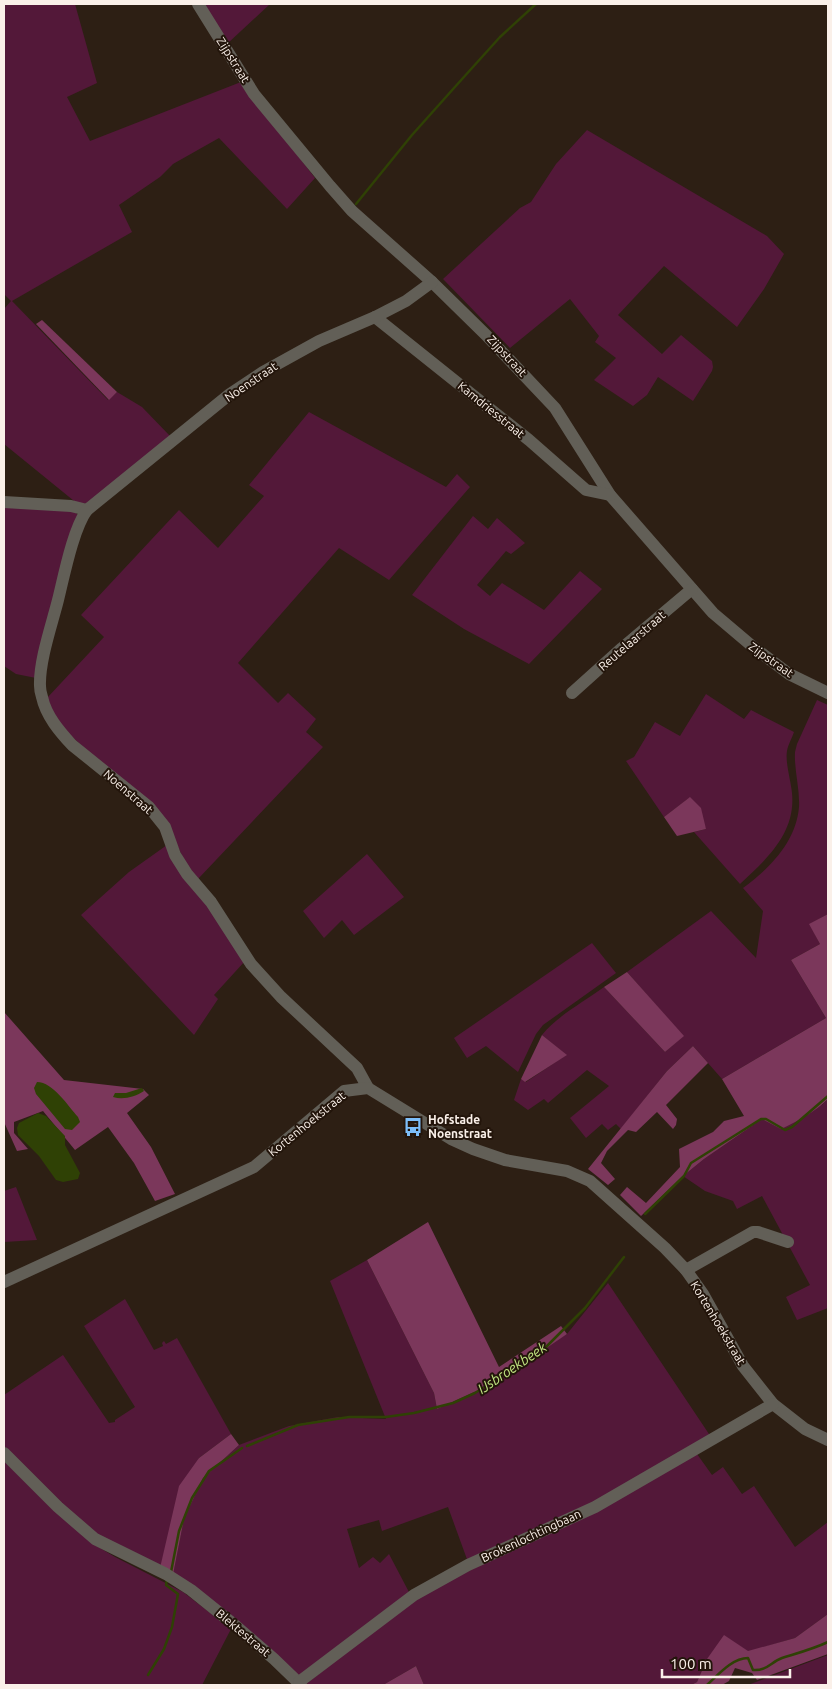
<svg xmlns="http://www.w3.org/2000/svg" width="832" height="1689" font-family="Ubuntu,sans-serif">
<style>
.green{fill:#531839}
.forest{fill:#7b375b}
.water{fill:#2f4105}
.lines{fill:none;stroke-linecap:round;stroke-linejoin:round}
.stream{stroke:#2f4105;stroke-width:2.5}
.minor{stroke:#625f57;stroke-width:12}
.labels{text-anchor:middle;stroke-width:4;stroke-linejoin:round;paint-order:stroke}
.street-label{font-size:12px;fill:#faf0e9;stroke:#23150b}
.poi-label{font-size:12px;font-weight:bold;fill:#faf0e9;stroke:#23150b;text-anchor:start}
.water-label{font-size:14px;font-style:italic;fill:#c1e782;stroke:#23150b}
</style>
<rect width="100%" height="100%" fill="#2d1f14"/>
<g class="green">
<polygon points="4,4 75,4 97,83 67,97 90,141 241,82 315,178 287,209 219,138 173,164 160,177 119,205 132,232 12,301 108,400 117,392 142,407 170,436 88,503 79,505 4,444 4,309 11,301 4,294"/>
<polygon points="203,4 270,4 227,44"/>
<polygon points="587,130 767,236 784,254 764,289 737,327 664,266 618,315 662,354 681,335 712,361 713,367 712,371 693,401 658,377 647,395 633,406 594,380 616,358 595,342 599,336 570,299 510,348 443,279 520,208 531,202 556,164"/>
<polygon points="309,412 446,487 457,474 470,487 389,580 339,548 238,663 278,703 288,693 316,719 306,732 323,747 198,879 187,866 178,847 124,784 58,724 47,698 104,637 81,615 179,510 218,548 264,496 249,485"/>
<polygon points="4,505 75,512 78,515 36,678 16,674 4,666"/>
<polygon points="473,516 488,529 497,518 525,543 511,554 506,551 477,585 490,596 502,583 544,610 580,571 602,589 529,664 464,629 412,595"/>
<path d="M 706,694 L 744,719 L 751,710 L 794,732 C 792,738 788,745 787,751 C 785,762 791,781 792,793 C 796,833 767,859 740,884 L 694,832 L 706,829 L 689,798 L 664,817 L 626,761 L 634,757 L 655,722 L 680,736 Z"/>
<path d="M 817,700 L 828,705 L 828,914 L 810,924 L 820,944 L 791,960 L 826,1018 L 722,1079 L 693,1046 L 667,1071 L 621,1129 L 616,1124 L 608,1130 L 602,1124 L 586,1138 L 570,1118 L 609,1086 L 587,1070 L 548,1103 L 544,1099 L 528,1110 L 514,1100 L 521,1079 L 526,1082 L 566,1055 L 542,1035 C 558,1015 584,1002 604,987 L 665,1052 L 683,1036 L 627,972 L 711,911 L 756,958 L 763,911 L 743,888 C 770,868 796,842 799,807 C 800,789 794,770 795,752 L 797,744 Z"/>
<polygon points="167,845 213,910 245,961 214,995 218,999 194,1035 81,915 129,872"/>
<polygon points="367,854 404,897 354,935 342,920 324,938 303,911"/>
<polygon points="592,943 616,973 543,1025 536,1034 518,1072 486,1046 467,1058 454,1038"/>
<polygon points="828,1099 828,1308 797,1320 786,1297 810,1285 762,1196 737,1209 733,1201 705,1191 683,1176 704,1159 762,1119 822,1105"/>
<polygon points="16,1187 37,1240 4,1242 4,1191"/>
<polygon points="367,1260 434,1393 437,1409 567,1334 608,1283 711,1437 593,1506 468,1562 448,1507 382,1531 379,1520 347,1529 359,1568 373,1557 380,1563 389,1554 410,1594 299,1677 173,1575 184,1519 203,1478 239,1445 289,1426 338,1417 386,1419 330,1281"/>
<polygon points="125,1299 154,1350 163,1346 162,1343 164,1341 166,1344 177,1338 231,1434 199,1458 160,1568 103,1540 67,1510 4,1446 4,1395 63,1355 109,1423 115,1422 115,1420 135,1407 84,1326"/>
<polygon points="697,1454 712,1475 723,1467 742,1494 754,1486 795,1547 828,1522 828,1614 795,1638 748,1652 707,1659 697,1682 691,1685 424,1685 416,1666 383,1685 305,1685 410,1601"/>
<polygon points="4,1461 90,1542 115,1557 183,1592 231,1629 202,1685 4,1685"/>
<polygon points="828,1655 828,1685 748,1685"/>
</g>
<g class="forest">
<polygon points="42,320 117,392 109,400 36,324"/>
<polygon points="690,797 701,808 706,829 677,836 664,817"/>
<path d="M 828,914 L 828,1099 C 815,1112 798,1121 781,1129 L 762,1119 L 704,1159 L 683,1176 L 641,1216 L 620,1195 L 627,1187 L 646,1203 L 680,1167 L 679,1149 L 713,1132 L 724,1121 L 744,1116 L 722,1079 L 826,1018 L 791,960 L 820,944 L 809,924 Z"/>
<polygon points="627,972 684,1036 665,1052 604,987"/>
<polygon points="4,1012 64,1080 143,1089 149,1095 127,1113 151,1147 175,1194 155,1201 134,1163 108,1127 75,1150 43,1111 14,1122 14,1133 28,1149 17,1151 4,1122"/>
<polygon points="542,1035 567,1055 525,1082 521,1079"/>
<polygon points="693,1046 708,1063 666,1105 677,1119 676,1125 673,1129 657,1112 636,1132 628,1130 607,1151 601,1163 615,1179 608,1185 588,1169 667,1071"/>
<polygon points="428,1222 499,1367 561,1326 567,1334 498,1381 437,1409 434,1393 367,1260"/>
<polygon points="231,1434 239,1445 203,1478 184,1519 173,1575 160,1568 179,1486 199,1458"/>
<polygon points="828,1614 828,1654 757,1680 752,1673 735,1668 729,1681 722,1685 691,1685 697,1682 707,1659 724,1635 748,1651 795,1638"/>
<polygon points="416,1666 424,1685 383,1685"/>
</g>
<g class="water">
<path d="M 37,1082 C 53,1082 68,1106 78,1117 L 80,1122 L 72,1130 L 65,1129 L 36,1094 L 34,1088 Z"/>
<path d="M 142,1088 L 144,1091 C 135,1097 123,1100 113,1097 L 115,1093 L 126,1093 Z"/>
<polygon points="38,1113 46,1116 65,1136 65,1145 80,1173 78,1179 63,1182 56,1180 39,1156 18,1135 17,1128 19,1123"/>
</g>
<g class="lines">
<g class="stream">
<polyline points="356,204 412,135 454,88 500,37 536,4"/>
<polyline points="645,1214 684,1176 691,1163 761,1119 766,1119 785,1130 792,1127 828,1096"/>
<polyline points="247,1446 298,1425 349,1417 386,1417 414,1413 453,1403 475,1393 543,1350 585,1308 624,1257"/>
<polyline points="171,1572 179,1531 192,1498 209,1471 242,1448"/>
<polyline points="148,1675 164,1649 172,1627 178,1594 166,1585 167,1579"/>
<path d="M 707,1685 C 718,1675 732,1658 748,1658 L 753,1670 C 767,1671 771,1662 782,1658 C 798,1653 813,1649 828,1642"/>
</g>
<g class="minor">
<polyline points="198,4 254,94 330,186 352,211 432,282 486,335 555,408 610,495 713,613 752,646 789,674 828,693"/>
<polyline points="375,317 529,440 586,490 610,495"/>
<polyline points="4,502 71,506 87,510"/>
<polyline points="572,693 622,648 692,589"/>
<path d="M 368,1088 L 357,1068 L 281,997 L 251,964 L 211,902 L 187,874 L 175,855 L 165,827 L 149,807 L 72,745 C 60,732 46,716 42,697 C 41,694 40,690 40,686 C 39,661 52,624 58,600 C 64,576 73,529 87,510 L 230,394 L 263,372 L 319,341 L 375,317 L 406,301 L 432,282"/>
<polyline points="686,1270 753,1232 758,1232 788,1242"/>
<polyline points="4,1282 254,1167 344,1091 368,1088 451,1139 473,1149 505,1160 567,1171 590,1181 665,1248 686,1270 703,1294 743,1366 773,1404 805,1429 828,1440"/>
<polyline points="4,1453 58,1507 95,1539 166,1574 191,1590 237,1627 274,1659 301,1685"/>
<polyline points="299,1682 414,1595 468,1565 595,1507 773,1404"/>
</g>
</g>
<defs>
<g id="bus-bare" transform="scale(1.5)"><path d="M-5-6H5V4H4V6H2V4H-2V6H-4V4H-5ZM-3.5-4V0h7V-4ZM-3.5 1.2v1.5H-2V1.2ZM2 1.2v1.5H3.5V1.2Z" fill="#7dbef9" stroke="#23150b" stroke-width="2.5" paint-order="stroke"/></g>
</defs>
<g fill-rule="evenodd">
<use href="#bus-bare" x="413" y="1127"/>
</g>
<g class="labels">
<g class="street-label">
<text transform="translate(233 60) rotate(58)" y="4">Zijpstraat</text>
<text transform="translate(507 356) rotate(47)" y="4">Zijpstraat</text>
<text transform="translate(251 382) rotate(-34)" y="4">Noenstraat</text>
<text transform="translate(491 410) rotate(39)" y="4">Kamdriesstraat</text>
<text transform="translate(632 641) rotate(-41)" y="4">Reutelaarstraat</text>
<text transform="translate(771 660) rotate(35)" y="4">Zijpstraat</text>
<text transform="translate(128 792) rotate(41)" y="4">Noenstraat</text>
<text transform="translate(307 1124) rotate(-39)" y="4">Kortenhoekstraat</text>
<text transform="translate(718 1323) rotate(59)" y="4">Kortenhoekstraat</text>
<text transform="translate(531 1536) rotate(-25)" y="4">Brokenlochtingbaan</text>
<text transform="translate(243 1633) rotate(40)" y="4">Blektestraat</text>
</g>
<g class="poi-label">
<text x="428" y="1124">Hofstade<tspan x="428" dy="14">Noenstraat</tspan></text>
</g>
<g class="water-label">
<text transform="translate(512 1368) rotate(-34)" y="5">IJsbroekbeek</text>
</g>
</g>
<rect width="832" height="1689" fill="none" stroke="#faf0e9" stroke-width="10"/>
<path d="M662 1669v8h128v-8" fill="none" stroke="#faf0e9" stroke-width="2.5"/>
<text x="670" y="1669" font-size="15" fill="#faf0e9" stroke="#23150b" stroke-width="4" paint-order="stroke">100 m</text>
</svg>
